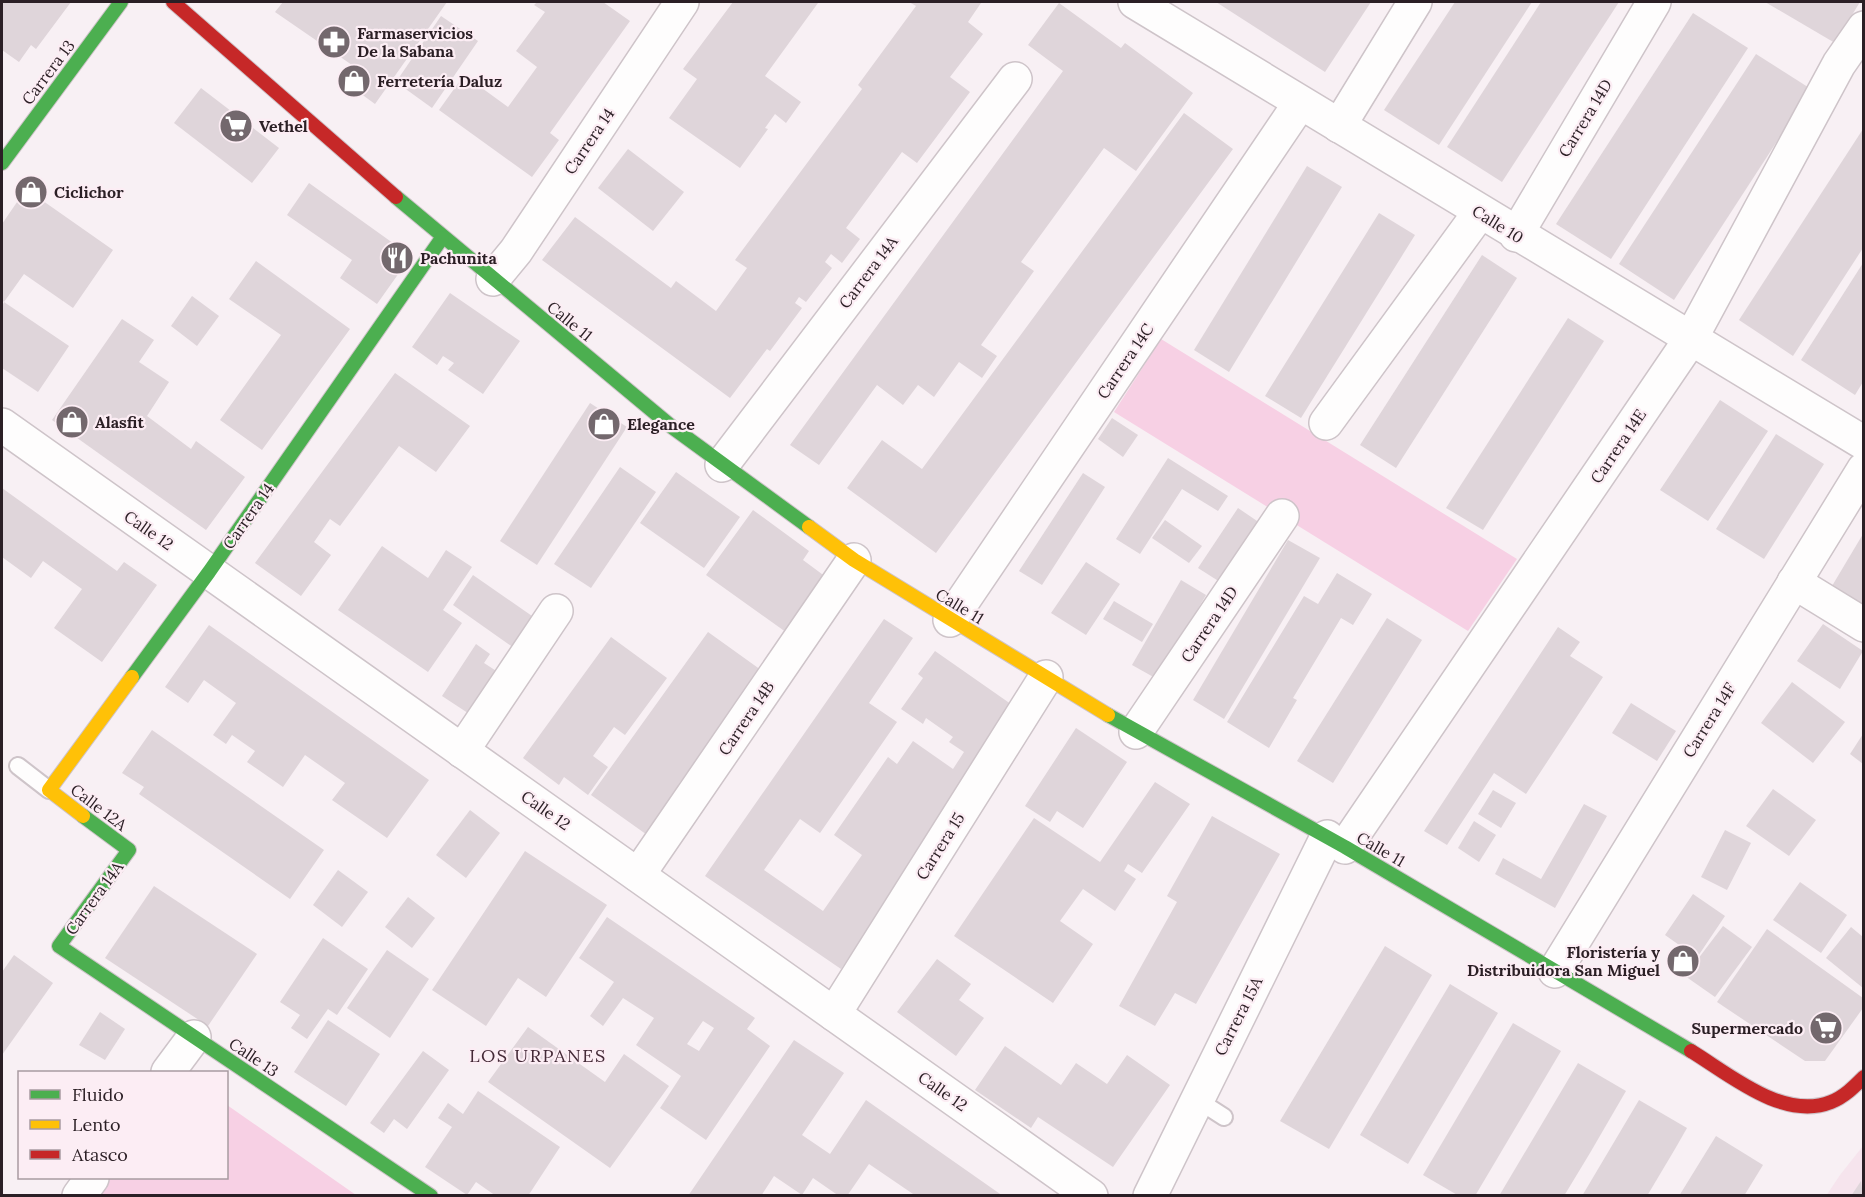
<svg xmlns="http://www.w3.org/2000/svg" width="1865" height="1197" font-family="Lora,serif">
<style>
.built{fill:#f6e4ed}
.green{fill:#f7d0e4}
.building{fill:#dfd5da;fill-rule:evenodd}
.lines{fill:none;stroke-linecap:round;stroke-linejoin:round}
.lane-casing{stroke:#cec4c9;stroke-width:20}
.street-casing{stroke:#cec4c9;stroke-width:36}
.fast-casing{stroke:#cec4c9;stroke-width:16}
.slow-casing{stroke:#cec4c9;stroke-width:16}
.jam-casing{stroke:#cec4c9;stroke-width:16}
.lane{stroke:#fefdfd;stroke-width:16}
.street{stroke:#fefdfd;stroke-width:33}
.fast{stroke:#4caf50;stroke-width:14}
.slow{stroke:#ffc107;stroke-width:14}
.jam{stroke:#c62828;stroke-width:14}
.labels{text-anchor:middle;stroke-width:4.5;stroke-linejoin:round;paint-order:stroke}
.poi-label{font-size:16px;font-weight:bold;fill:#2b1f25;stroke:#fcedf4;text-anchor:start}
.street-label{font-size:16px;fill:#2b1f25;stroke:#fcedf4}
.neighbourhood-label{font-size:18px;letter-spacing:1.5px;fill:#432936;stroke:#fcedf4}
</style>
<rect width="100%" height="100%" fill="#f8f0f4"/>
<polygon class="built" points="1863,1146 1863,1195 1826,1196 1840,1175"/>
<g class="green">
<polygon points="1161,339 1517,559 1468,631 1114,412"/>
<polygon points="227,1105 356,1195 98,1196 111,1178 226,1178"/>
</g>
<g class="building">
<polygon points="4,2 71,2 36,49 31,45 19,62 2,50 2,5"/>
<polygon points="283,2 447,2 375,104 342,80 352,65 275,12"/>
<polygon points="537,2 603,2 630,21 550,133 559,140 532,177 439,110 464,75 508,107 537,67 516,51 545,12 534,5"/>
<polygon points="733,2 818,3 765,76 801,102 786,123 775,114 765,128 768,129 740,168 669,118 697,79 683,69"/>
<polygon points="909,2 981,3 968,22 983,34 950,77 970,92 917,163 902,152 846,228 860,239 842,263 831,254 825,262 832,268 806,302 799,297 795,303 802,308 770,351 767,349 730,398 542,260 575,217 671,288 676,281 716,311 747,268 735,260 862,89 858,85 916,6"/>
<polygon points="1216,2 1371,2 1325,72"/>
<polygon points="1455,2 1532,2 1439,145 1384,110"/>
<polygon points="1541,2 1619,2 1502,182 1447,147"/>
<polygon points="1765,2 1860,2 1835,43"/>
<polygon points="1059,3 1121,48 1125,43 1193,93 1136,171 1104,148 1021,262 1034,271 981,345 997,356 982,378 959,362 934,397 918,385 903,405 877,385 819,465 790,445 1063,71 1028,45"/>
<polygon points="1693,13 1748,48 1611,259 1556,224"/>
<polygon points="441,16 478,41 432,108 396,82"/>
<polygon points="1756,54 1811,89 1674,300 1619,264"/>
<polygon points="201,88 279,148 252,183 174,123"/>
<polygon points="1184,113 1233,149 936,553 847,488 882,440 922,469"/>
<polygon points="1863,129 1863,248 1793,356 1739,320"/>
<polygon points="628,149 684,192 653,231 598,188"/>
<polygon points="1307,166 1342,187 1229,372 1194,350"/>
<polygon points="309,183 411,256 377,304 340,278 352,260 287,215"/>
<polygon points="26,189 113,250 73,308 24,274 4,302 69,346 38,392 2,368 2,306 4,302 2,300 2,224"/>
<polygon points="1379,213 1415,235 1301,418 1265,396"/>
<polygon points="1482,255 1517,278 1396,468 1360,445"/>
<polygon points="256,261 350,329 262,450 220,420 281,335 229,299"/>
<polygon points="1863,263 1863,382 1855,395 1801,360"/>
<polygon points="450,293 520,341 483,394 448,370 454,363 443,356 437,365 412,347"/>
<polygon points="192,296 219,316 197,346 171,326"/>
<polygon points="1568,318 1604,341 1483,530 1446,508"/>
<polygon points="122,319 154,340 139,362 169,382 147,416 191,449 196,441 245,477 206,530 52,420"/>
<polygon points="395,373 470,426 436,472 399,446 340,526 330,519 314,542 331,555 301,596 255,563"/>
<polygon points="1720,400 1768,431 1708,521 1660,490"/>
<polygon points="590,403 627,427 537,565 500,541"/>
<polygon points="1112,418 1138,435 1123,457 1098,439"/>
<polygon points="1776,434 1824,464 1764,559 1716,529"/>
<polygon points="1168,458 1228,496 1218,511 1182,489 1140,554 1116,539"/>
<polygon points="620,467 656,492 591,588 554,564"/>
<polygon points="676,472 740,517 704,568 640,523"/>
<polygon points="1083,473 1105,487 1042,585 1019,571"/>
<polygon points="2,488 117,571 124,562 157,585 102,662 54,628 82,589 43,561 31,578 2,557"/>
<polygon points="1238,508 1260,523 1220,582 1198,568"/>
<polygon points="753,510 809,551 803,560 830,580 790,635 706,575"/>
<polygon points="1165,520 1202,546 1189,563 1152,538"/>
<polygon points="1863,534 1863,605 1832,586"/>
<polygon points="1288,540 1320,558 1224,719 1193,700"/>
<polygon points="382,546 428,578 446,550 472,567 443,610 462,623 428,672 338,610"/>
<polygon points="1086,562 1120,584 1086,635 1051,613"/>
<polygon points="1337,573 1372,594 1353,625 1341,618 1293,698 1297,700 1269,748 1227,722 1304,596 1318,604"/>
<polygon points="473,575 545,625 524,655 453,605"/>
<polygon points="1181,580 1206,595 1157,679 1132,665"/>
<polygon points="1114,601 1153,624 1142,642 1103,619"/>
<polygon points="1387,618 1422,640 1333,783 1297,761"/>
<polygon points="884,619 913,638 869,703 897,722 820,833 800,819 764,870 823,911 862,855 834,835 888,757 897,764 913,741 953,769 964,752 949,742 953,737 926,718 923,724 901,709 923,678 918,674 935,651 1021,711 841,969 705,876"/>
<polygon points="1823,624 1863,651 1840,689 1797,661"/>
<polygon points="209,625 429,780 387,838 332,800 345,783 305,755 283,787 247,762 255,751 232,735 226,744 213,735 236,703 204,680 188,703 165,687"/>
<polygon points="1558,627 1580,642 1570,656 1603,677 1526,794 1494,773 1447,845 1424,831"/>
<polygon points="708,632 761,670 678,785 684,789 650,837 591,795"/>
<polygon points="611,637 667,678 625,735 614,727 593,756 608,767 588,795 564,777 559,785 523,758"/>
<polygon points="476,644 490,654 484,663 504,676 477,719 442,696"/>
<polygon points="1792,682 1845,722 1813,763 1761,723"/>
<polygon points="1631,703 1676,731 1657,761 1612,733"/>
<polygon points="1076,728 1127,762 1083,828 1057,811 1050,822 1025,806"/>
<polygon points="152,730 324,850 290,899 139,794 144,787 122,773"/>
<polygon points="1863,734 1863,764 1850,754"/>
<polygon points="1155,782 1190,804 1142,873 1128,864 1124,871 1136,879 1115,911 1083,889 1060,921 1093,944 1053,1003 954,936 1034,818 1100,862"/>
<polygon points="1773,789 1816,820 1789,856 1746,826"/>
<polygon points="1493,790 1516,803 1501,828 1478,814"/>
<polygon points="1584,804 1607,816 1555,908 1495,874 1503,858 1541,879"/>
<polygon points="470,810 500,833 466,878 436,855"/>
<polygon points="1212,816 1280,854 1196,1004 1175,993 1155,1026 1119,1006 1177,902 1167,896"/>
<polygon points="1474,821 1496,835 1479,862 1458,848"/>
<polygon points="1725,830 1751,843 1727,890 1701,877"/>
<polygon points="525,851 607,905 546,997 518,978 486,1026 432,990"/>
<polygon points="338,870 368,892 342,927 313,905"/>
<polygon points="1800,882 1847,915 1821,953 1773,920"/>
<polygon points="154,886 257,954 208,1026 105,958"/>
<polygon points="1693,894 1725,916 1688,971 1673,961 1682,947 1665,935"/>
<polygon points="408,897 435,918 412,948 385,927"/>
<path d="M 607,917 L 755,1018 L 747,1029 L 770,1046 L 706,1140 L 660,1108 L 681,1076 L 636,1045 L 654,1018 L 623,998 L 603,1026 L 590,1016 L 614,982 L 579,958 ZM 703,1021 L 714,1028 L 699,1051 L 687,1044 Z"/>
<polygon points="1723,926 1752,947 1715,997 1685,976"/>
<polygon points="1851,927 1863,937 1863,988 1826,958"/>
<polygon points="1767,929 1863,998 1863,1008 1825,1061 1805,1061 1717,1002"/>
<polygon points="323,938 368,969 337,1015 328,1009 307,1039 291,1028 300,1015 280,1002"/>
<polygon points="1385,946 1432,975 1329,1149 1280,1121"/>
<polygon points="387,950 429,979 390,1038 347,1008"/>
<polygon points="14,955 53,983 2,1055 2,972"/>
<polygon points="937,959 971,984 959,1000 984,1018 956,1056 897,1012"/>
<polygon points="1450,984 1498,1013 1408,1164 1360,1135"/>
<polygon points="100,1012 125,1029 105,1060 79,1045"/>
<polygon points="328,1020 380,1054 346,1106 294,1072"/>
<polygon points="1513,1023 1561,1051 1475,1196 1459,1196 1423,1175"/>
<polygon points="528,1027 605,1082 624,1054 669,1086 610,1168 488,1082"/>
<polygon points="794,1040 844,1073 802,1135 830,1154 866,1100 1003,1196 916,1196 869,1164 847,1196 839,1196 813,1178 802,1195 774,1176 761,1196 688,1196"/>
<polygon points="1005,1046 1061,1085 1076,1063 1107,1084 1127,1055 1170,1085 1113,1167 1038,1117 1031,1128 975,1090"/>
<polygon points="423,1051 449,1070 407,1129 394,1119 384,1133 370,1123"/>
<polygon points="1578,1063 1626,1091 1590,1153 1564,1196 1499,1196"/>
<polygon points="478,1091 560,1147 528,1196 496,1196 476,1182 467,1195 425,1167 452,1127 438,1118 448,1103 463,1114"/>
<polygon points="1639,1100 1687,1128 1675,1149 1647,1196 1582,1196"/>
<polygon points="1716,1136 1763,1165 1744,1196 1679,1196"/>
<polygon points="1861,1181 1863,1196 1851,1196"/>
</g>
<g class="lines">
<g class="lane-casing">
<g id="lane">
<polyline points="18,766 49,790"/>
<polyline points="1196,1099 1224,1117"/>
</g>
</g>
<g class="street-casing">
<g id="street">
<polyline points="1135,2 1864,443"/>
<polyline points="1339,126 1415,2"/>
<polyline points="1516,235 1654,2"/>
<polyline points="493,279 516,251 682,2"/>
<polyline points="1326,423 1480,212"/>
<polyline points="2,425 1091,1196"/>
<polyline points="722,465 1015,79"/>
<polyline points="1794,582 1864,625"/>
<polyline points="950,620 1300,103"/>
<polyline points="1136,732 1282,516"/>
<polyline points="462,751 556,611"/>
<polyline points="1345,847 1690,340 1839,64 1864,28"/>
<polyline points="638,875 854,560"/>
<polyline points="1555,971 1864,469"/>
<polyline points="834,1014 1046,677"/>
<polyline points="168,1072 194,1037"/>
<polyline points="79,1196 92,1178"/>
<polyline points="1150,1196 1327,837"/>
</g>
</g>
<g class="fast-casing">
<g id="fast">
<polyline points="2,163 121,2"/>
<polyline points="396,197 672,427 809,527"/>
<polyline points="132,677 209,572 442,238"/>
<polyline points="1108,715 1345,847 1691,1051"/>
<polyline points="83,816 129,850 59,946 431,1196"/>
</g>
</g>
<g class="slow-casing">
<g id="slow">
<polyline points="809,527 854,560 1108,715"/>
<polyline points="83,816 49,790 132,677"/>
</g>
</g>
<g class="jam-casing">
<g id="jam">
<polyline points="173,2 396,197"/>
<path d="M 1691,1051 C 1729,1074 1783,1121 1831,1102 C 1844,1097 1854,1087 1864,1077"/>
</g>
</g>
<use href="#lane" class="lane"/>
<use href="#street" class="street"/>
<use href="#fast" class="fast"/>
<use href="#slow" class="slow"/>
<use href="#jam" class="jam"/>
</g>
<defs>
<g id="pharmacy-disc" transform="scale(1.725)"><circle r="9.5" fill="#73686d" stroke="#fcedf4"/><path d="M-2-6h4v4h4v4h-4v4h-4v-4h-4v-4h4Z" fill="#fff"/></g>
<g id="shop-disc" transform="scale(1.725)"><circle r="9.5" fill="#73686d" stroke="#fcedf4"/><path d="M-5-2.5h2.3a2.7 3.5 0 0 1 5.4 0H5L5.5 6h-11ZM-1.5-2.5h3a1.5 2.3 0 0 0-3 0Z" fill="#fff"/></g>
<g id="supermarket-disc" transform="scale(1.725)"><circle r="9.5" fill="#73686d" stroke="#fcedf4"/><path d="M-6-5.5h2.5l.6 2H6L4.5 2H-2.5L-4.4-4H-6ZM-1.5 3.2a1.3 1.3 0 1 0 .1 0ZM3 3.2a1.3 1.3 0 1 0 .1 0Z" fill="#fff"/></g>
<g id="restaurant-disc" transform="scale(1.725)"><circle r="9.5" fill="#73686d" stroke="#fcedf4"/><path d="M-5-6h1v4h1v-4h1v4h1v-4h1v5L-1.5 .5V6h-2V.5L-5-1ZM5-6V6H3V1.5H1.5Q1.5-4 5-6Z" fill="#fff"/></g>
</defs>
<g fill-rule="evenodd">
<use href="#pharmacy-disc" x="334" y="42"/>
<use href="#shop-disc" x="354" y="81"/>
<use href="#supermarket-disc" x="236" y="126"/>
<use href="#shop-disc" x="31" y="192"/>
<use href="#restaurant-disc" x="397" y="258"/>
<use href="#shop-disc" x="72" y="422"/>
<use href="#shop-disc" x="604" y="424"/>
<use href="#shop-disc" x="1683" y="961"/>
<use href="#supermarket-disc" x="1826" y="1028"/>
</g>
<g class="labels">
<g class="poi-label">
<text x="357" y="39">Farmaservicios<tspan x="357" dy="18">De la Sabana</tspan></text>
<text x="377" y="87">Ferretería Daluz</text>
<text x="259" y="132">Vethel</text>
<text x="54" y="198">Ciclichor</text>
<text x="420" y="264">Pachunita</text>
<text x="95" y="428">Alasfit</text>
<text x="627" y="430">Elegance</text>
<text x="1660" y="958" text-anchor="end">Floristería y<tspan x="1660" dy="18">Distribuidora San Miguel</tspan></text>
<text x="1803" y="1034" text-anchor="end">Supermercado</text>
</g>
<g class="street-label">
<text transform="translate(48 72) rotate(-53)" y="6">Carrera 13</text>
<text transform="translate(1585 118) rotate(-59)" y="6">Carrera 14D</text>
<text transform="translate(589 141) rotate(-56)" y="6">Carrera 14</text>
<text transform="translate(1498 224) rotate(32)" y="6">Calle 10</text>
<text transform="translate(868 272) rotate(-53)" y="6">Carrera 14A</text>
<text transform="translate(570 321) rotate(39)" y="6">Calle 11</text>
<text transform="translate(1125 361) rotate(-56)" y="6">Carrera 14C</text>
<text transform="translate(1618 446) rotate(-56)" y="6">Carrera 14E</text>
<text transform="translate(248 516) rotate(-55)" y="6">Carrera 14</text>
<text transform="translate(149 530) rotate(35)" y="6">Calle 12</text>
<text transform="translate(960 606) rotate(31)" y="6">Calle 11</text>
<text transform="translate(1209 624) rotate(-56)" y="6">Carrera 14D</text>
<text transform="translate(746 718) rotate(-56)" y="6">Carrera 14B</text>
<text transform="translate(1709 720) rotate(-58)" y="6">Carrera 14F</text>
<text transform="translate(99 807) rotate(37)" y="6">Calle 12A</text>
<text transform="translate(546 810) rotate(35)" y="6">Calle 12</text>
<text transform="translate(940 846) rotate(-58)" y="6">Carrera 15</text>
<text transform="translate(1381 849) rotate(30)" y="6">Calle 11</text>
<text transform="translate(94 898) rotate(-54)" y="6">Carrera 14A</text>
<text transform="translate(1238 1016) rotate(-63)" y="6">Carrera 15A</text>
<text transform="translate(254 1057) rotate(34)" y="6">Calle 13</text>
<text transform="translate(943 1091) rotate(35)" y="6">Calle 12</text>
</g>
<g class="neighbourhood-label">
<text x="538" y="1062">LOS URPANES</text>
</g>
</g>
<rect width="1865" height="1197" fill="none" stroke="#2b1f25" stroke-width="6"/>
<rect x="18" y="1071" width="210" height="108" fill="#fcedf4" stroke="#a89ba1" stroke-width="1.5"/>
<rect x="30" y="1090" width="30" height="9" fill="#4caf50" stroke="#a89ba1" stroke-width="1.5"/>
<text x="72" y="1101" font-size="18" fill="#2b1f25">Fluido</text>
<rect x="30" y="1120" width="30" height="9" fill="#ffc107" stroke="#a89ba1" stroke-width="1.5"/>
<text x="72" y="1131" font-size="18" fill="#2b1f25">Lento</text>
<rect x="30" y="1150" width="30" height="9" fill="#c62828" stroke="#a89ba1" stroke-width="1.5"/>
<text x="72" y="1161" font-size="18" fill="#2b1f25">Atasco</text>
</svg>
